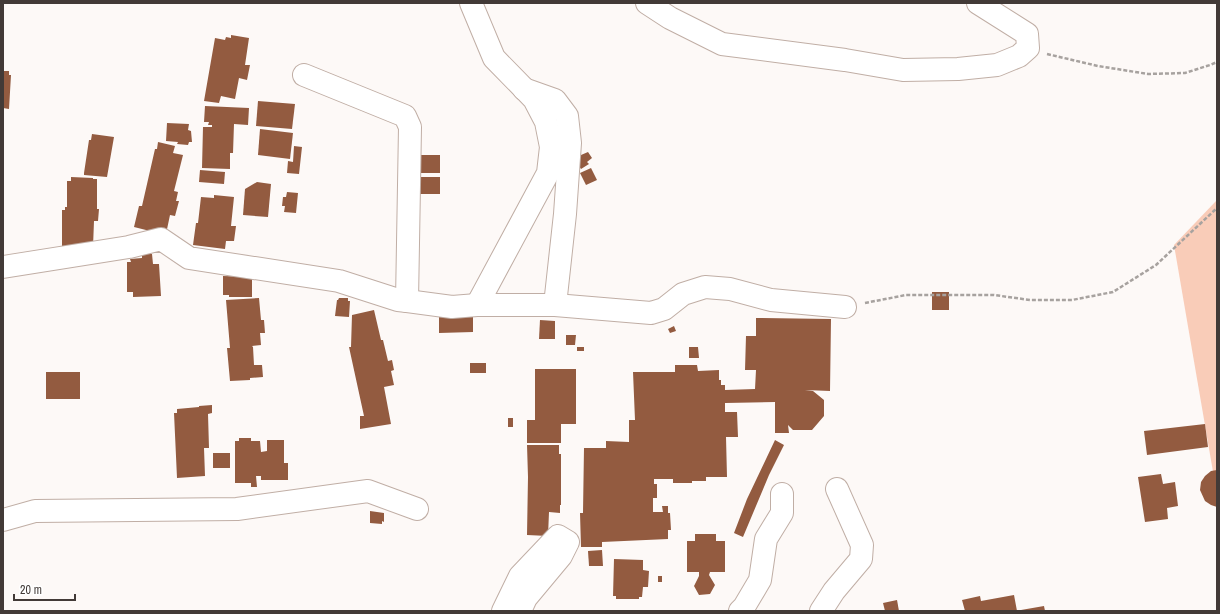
<svg xmlns="http://www.w3.org/2000/svg" width="1220" height="614" font-family="'Archivo Narrow',sans-serif">
<style>
.green{fill:#f9ccb8}
.building{fill:#935b40}
.lines{fill:none;stroke-linecap:round;stroke-linejoin:round}
.minor-casing{stroke:#c0aea5;stroke-width:24}
.path{stroke:#a7a29f;stroke-width:2.5;stroke-dasharray:4 2;stroke-linecap:butt}
.minor{stroke:#fff;stroke-width:22}
</style>
<rect width="100%" height="100%" fill="#fdf9f7"/>
<polygon class="green" points="1217,200 1217,495 1174,245"/>
<g class="building">
<polygon points="231,35 249,38 245,65 250,65 247,80 239,78 235,99 221,96 219,103 204,101 215,38 225,40 226,37 231,38"/>
<polygon points="3,71 9,71 9,75 11,75 9,109 3,108"/>
<polygon points="258,101 295,104 292,129 256,126"/>
<polygon points="205,106 249,108 248,125 234,124 233,153 230,153 230,169 202,168 203,127 212,127 212,125 208,125 209,122 204,122"/>
<polygon points="167,123 189,124 188,130 191,131 192,142 189,142 188,145 177,144 178,142 166,141"/>
<polygon points="260,129 293,133 290,159 258,155"/>
<polygon points="92,134 114,137 107,177 84,175 84,173 89,140 91,140"/>
<polygon points="158,142 175,146 173,153 183,155 174,191 178,192 176,201 179,201 175,216 170,215 166,234 158,233 134,227 139,206 142,206 155,149 157,149"/>
<polygon points="294,146 302,147 299,174 287,173 288,161 293,162"/>
<polygon points="588,152 592,158 587,162 589,164 581,169 574,159 581,154 581,155"/>
<rect x="417" y="155" width="23" height="18"/>
<polygon points="591,168 597,180 586,185 580,173"/>
<polygon points="200,170 225,172 224,184 199,182"/>
<polygon points="71,177 93,178 93,179 97,179 97,209 99,209 98,221 94,221 93,247 62,247 62,210 65,210 65,207 67,207 67,181 71,181"/>
<rect x="417" y="177" width="23" height="17"/>
<polygon points="257,182 271,184 268,217 243,215 245,189"/>
<polygon points="287,192 298,193 296,213 284,212 285,206 282,206 283,197 286,197"/>
<polygon points="214,195 234,197 231,226 236,226 234,241 226,241 225,249 193,245 196,223 198,223 201,197 214,198"/>
<polygon points="142,254 152,254 153,264 159,264 161,296 133,297 133,292 127,292 127,262 131,262 130,259 142,258"/>
<polygon points="223,276 252,277 252,297 229,297 229,295 223,295"/>
<rect x="932" y="292" width="17" height="18"/>
<polygon points="259,298 261,320 264,320 265,333 260,333 261,345 252,346 253,347 254,365 262,365 263,377 250,378 250,380 230,381 227,348 230,348 226,300"/>
<polygon points="339,298 348,298 348,301 350,301 349,317 335,316 337,300 338,300"/>
<polygon points="374,310 381,340 383,340 388,361 392,360 394,370 391,371 394,385 384,387 391,424 360,429 360,416 364,416 349,347 351,347 352,315"/>
<polygon points="473,314 473,332 439,333 439,315"/>
<polygon points="756,318 831,319 830,391 805,390 813,391 824,400 824,416 812,430 793,430 788,425 789,433 775,433 775,402 725,403 725,412 737,412 738,437 726,437 727,477 706,477 706,481 692,481 692,483 673,483 673,479 654,479 654,484 657,484 657,498 653,498 653,512 663,512 662,506 668,506 668,513 670,513 671,530 668,530 668,539 602,542 602,547 581,547 580,513 583,513 584,448 606,448 606,441 629,442 629,420 635,420 633,372 675,372 675,365 697,365 698,371 719,370 719,380 721,380 721,385 725,385 725,390 755,389 756,370 745,370 746,336 756,336"/>
<polygon points="540,320 555,321 555,339 539,339"/>
<polygon points="674,326 676,331 670,333 668,329"/>
<polygon points="566,335 576,335 575,345 566,345"/>
<rect x="577" y="347" width="7" height="4"/>
<polygon points="689,347 698,347 699,358 689,358"/>
<rect x="470" y="363" width="16" height="10"/>
<polygon points="535,369 576,369 576,424 561,424 561,443 527,443 527,420 535,420"/>
<rect x="46" y="372" width="34" height="27"/>
<polygon points="212,405 212,413 208,414 209,448 204,448 205,476 177,478 174,413 177,413 177,409 199,407 199,406"/>
<rect x="508" y="418" width="5" height="9"/>
<polygon points="1205,424 1208,447 1147,455 1144,431"/>
<polygon points="239,438 251,438 251,441 260,441 261,452 267,451 267,440 284,440 284,463 288,463 288,480 261,480 261,476 256,476 257,487 251,487 251,483 235,483 235,441 239,441"/>
<polygon points="775,440 784,445 769,475 743,537 734,533 747,499"/>
<polygon points="527,445 559,445 559,454 561,454 561,505 560,505 560,513 549,512 548,536 527,535 528,477"/>
<rect x="213" y="453" width="17" height="15"/>
<polygon points="1217,470 1217,507 1211,505 1205,501 1200,490 1201,482 1205,476 1211,471"/>
<polygon points="1161,474 1163,484 1175,482 1178,506 1167,508 1168,519 1145,522 1138,477"/>
<polygon points="370,511 384,513 384,522 382,521 382,524 370,523"/>
<polygon points="695,534 716,534 716,541 725,541 725,572 710,572 709,575 715,585 710,594 699,595 694,586 699,576 699,572 687,572 687,541 695,541"/>
<polygon points="602,550 603,566 589,566 588,551"/>
<polygon points="614,559 643,560 643,570 649,571 648,587 643,587 642,597 639,597 639,599 616,599 616,596 613,596"/>
<rect x="658" y="576" width="4" height="6"/>
<polygon points="1014,595 1017,611 965,611 962,600 980,596 981,601"/>
<polygon points="897,600 899,611 885,611 883,603"/>
<polygon points="1044,606 1045,611 1021,611 1021,610"/>
</g>
<g class="lines">
<g class="minor-casing">
<g id="minor">
<polyline points="471,3 494,58 534,99 546,122 551,147 548,173 477,305"/>
<polyline points="647,3 670,18 722,44 845,60 903,70 958,69 997,65 1019,56 1028,48 1027,34 978,3"/>
<polyline points="304,75 405,116 410,127 407,301"/>
<polyline points="524,89 555,100 567,116 570,143 565,214 555,305"/>
<polyline points="3,267 129,247 161,239 189,258 339,281 398,300 407,301 452,307 477,305 555,305 651,313 664,309 683,294 705,287 730,289 771,300 845,307"/>
<polyline points="3,520 35,511 237,509 368,491 417,509"/>
<polyline points="503,611 520,576 558,536 568,542 561,556 526,598 520,611"/>
<polyline points="740,611 744,607 760,580 766,539 782,513 782,494"/>
<polyline points="821,611 834,591 861,559 862,545 837,489"/>
</g>
</g>
<g class="path">
<polyline points="1047,54 1098,66 1148,74 1185,73 1210,65 1217,62"/>
<polyline points="865,303 906,295 994,295 1030,300 1072,300 1113,292 1156,265 1217,208"/>
</g>
<use href="#minor" class="minor"/>
</g>
<rect width="1220" height="614" fill="none" stroke="#423a37" stroke-width="8"/>
<path d="M14 594v6h61v-6" fill="none" stroke="#423a37" stroke-width="2"/>
<text x="20" y="594" font-size="12" fill="#423a37" stroke="#ffffff" stroke-width="3" paint-order="stroke">20 m</text>
</svg>
